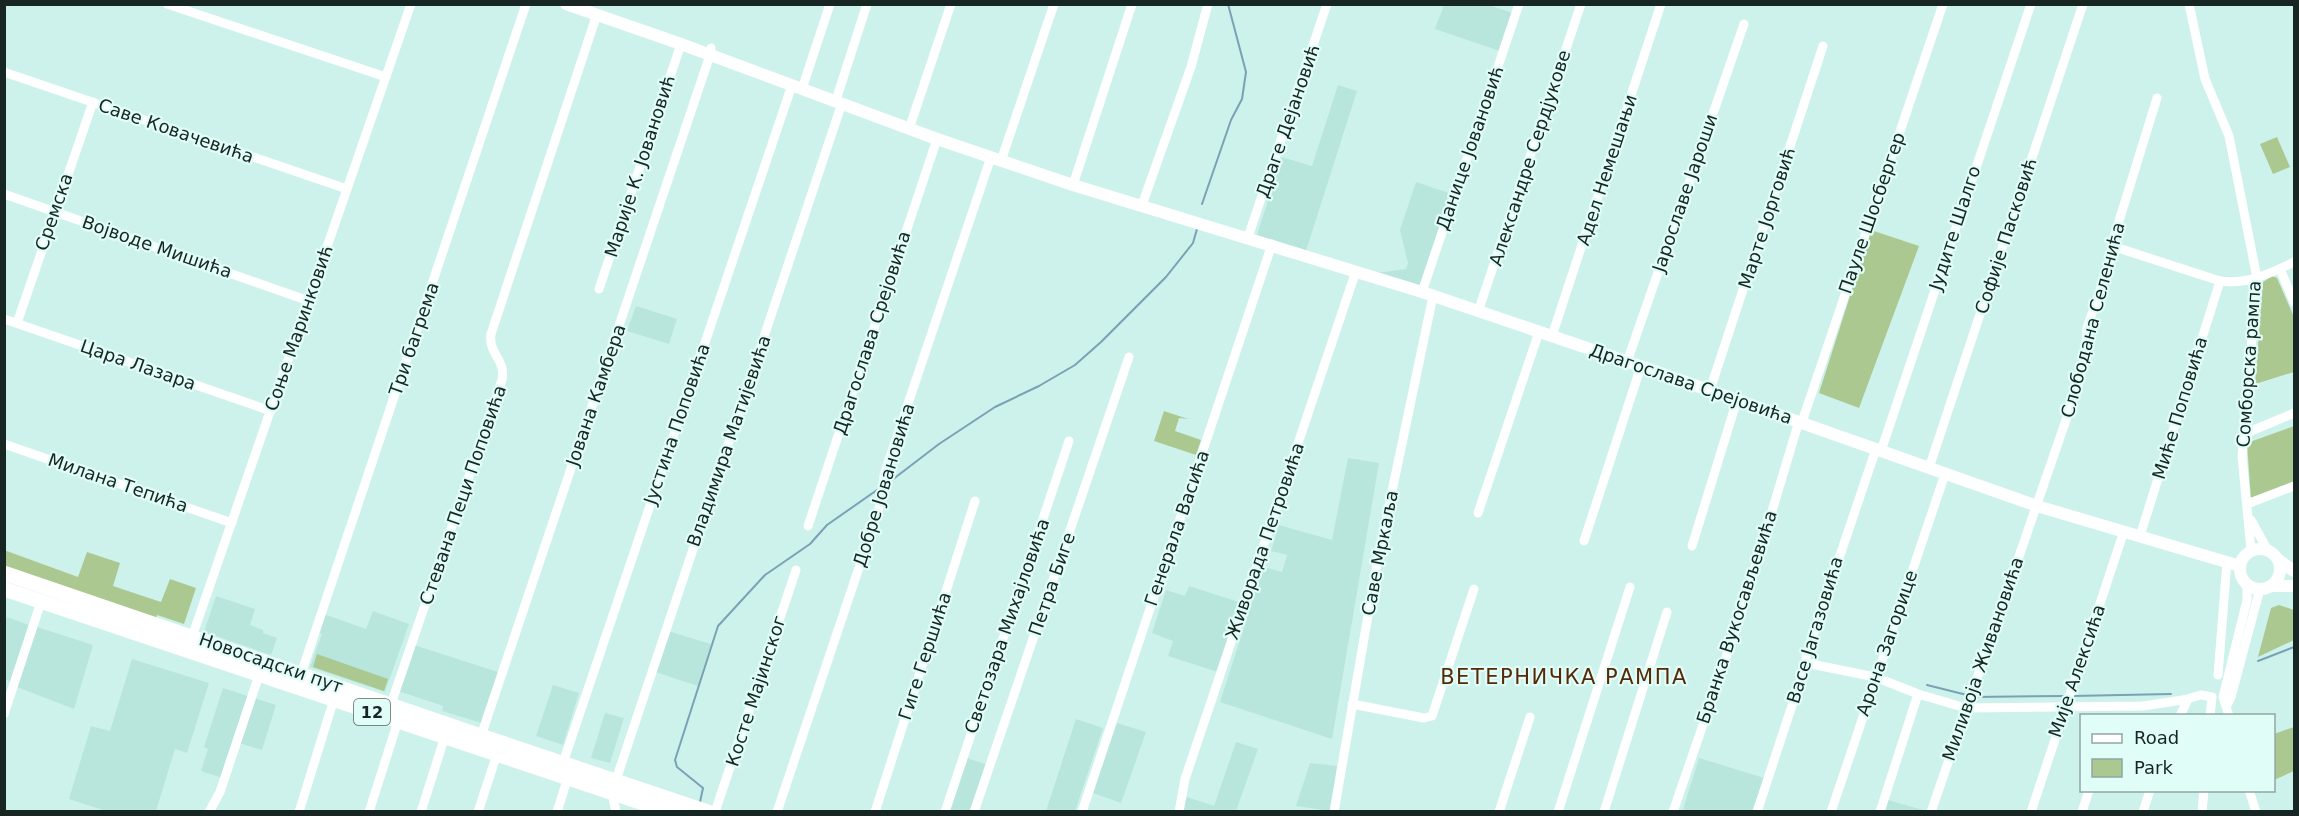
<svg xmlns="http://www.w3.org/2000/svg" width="2299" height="816" font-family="'DejaVu Sans',sans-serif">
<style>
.built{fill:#b8e6dd}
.green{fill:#acc891}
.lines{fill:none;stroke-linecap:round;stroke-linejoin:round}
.stream{stroke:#7aa1b5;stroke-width:2}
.minor{stroke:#fff;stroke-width:9}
.tertiary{stroke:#fff;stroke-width:12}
.primary{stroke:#fff;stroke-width:15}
.labels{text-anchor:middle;stroke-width:4.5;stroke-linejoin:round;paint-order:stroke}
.shield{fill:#e0fdf7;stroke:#536663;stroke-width:1.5}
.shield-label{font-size:16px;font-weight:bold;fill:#172523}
.street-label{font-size:18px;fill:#172523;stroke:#e0fdf7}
.quarter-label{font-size:21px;letter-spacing:1.5px;fill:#572908;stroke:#e0fdf7}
</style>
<rect width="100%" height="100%" fill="#cdf2eb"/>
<g class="built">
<polygon points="1444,5 1489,5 1513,13 1500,51 1435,29"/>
<polygon points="1338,85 1357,91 1306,251 1257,235 1282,157 1312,166"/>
<polygon points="1416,182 1455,195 1423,288 1376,273 1406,269 1408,263 1400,230"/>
<polygon points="636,306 677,319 669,344 627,331"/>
<polygon points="1348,458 1379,463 1332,739 1220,702 1248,615 1246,614 1250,602 1252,603 1264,567 1282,572 1287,555 1271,551 1279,525 1332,540"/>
<polygon points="1189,586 1242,603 1218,672 1168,656 1173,641 1152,633 1166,590 1185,596"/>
<polygon points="216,596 255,609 250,625 263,630 263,633 277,638 271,655 204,632"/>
<polygon points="373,611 409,624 385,692 310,667 322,634 318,632 324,614 366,629"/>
<polygon points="7,617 29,625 10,681 5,679 4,626"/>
<polygon points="37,627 93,645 74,709 17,687"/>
<polygon points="668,631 711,644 698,686 655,672"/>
<polygon points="414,645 498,672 482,723 442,711 443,706 398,691"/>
<polygon points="132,659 209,683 187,753 175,749 156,811 106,811 69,799 91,726 110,731"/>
<polygon points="553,685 579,693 563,745 536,736"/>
<polygon points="223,688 248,696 222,778 201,771 208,749 204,747"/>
<polygon points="254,698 276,705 262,750 239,743"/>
<polygon points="605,713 624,718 610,763 591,758"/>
<polygon points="1076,719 1103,728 1075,811 1046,811"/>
<polygon points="1117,723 1146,732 1121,803 1093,793"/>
<polygon points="1236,742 1258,749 1236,811 1182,812 1187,797 1214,806"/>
<polygon points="967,758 988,765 972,811 949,812"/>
<polygon points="1699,758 1764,778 1752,811 1690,812 1683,809"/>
<polygon points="1310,763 1337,766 1330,811 1296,806"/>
<polygon points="1885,799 1926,811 1882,812"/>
</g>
<g class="green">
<polygon points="2277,137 2290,167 2273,174 2260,144"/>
<polygon points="1871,230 1919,246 1859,408 1819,393"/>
<polygon points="2272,276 2277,278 2294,317 2294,372 2255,384 2263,282"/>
<polygon points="1164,411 1188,419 1179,418 1175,431 1201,440 1196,455 1154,441"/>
<polygon points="2294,426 2294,482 2251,500 2247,443"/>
<polygon points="4,550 78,577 87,552 120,563 113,586 161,602 170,579 196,588 184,624 157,615 156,618 5,567"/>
<polygon points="2279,605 2294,610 2294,640 2258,657 2271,608"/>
<polygon points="317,654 388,679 384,691 313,667"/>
<polygon points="2294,727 2294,771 2274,780 2274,734"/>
</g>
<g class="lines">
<g class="stream">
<polyline points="1202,204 1231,120 1242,99 1246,72 1228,4"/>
<polyline points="892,480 939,444 995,407 1039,386 1075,365 1101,342 1166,277 1193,243 1197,229"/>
<polyline points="2258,661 2294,647"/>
<polyline points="1927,685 1967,695"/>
<polyline points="2072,696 2171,694"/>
<polyline points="1973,697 2066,696"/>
<polyline points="700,802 703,788 677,767 675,760 718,626 765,575 810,544 827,525 877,490"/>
</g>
<g class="minor">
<polyline points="167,4 386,77"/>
<polyline points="2189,4 2205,79 2229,136 2257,278 2242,456 2251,550"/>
<polyline points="4,72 347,189"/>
<polyline points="802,89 830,4"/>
<polyline points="836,100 867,4"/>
<polyline points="909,129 951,4"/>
<polyline points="1001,161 1054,4"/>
<polyline points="1073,185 1132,4"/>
<polyline points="4,194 309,301"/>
<polyline points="1142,205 1191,67 1208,4"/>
<polyline points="1248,237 1327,4"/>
<path d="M 2115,247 L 2220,281 C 2247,285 2271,273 2294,262"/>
<polyline points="2280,269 2294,302"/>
<polyline points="599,289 681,44"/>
<polyline points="1422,292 1519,4"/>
<polyline points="1478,312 1581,4"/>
<polyline points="4,319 271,411"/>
<polyline points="17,323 93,102"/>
<polyline points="1552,336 1661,4"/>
<polyline points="1627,362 1744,24"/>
<polyline points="1710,390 1823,46"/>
<polyline points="1802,422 1943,4"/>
<polyline points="2244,434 2294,413"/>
<polyline points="4,444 232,523"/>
<polyline points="1881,451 2031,4"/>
<polyline points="1929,468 2083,4"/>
<polyline points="2247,504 2294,486"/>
<polyline points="1478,513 1539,332"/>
<polyline points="2251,520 2267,549"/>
<polyline points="808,526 937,139"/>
<polyline points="2140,536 2220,281"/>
<polyline points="1584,541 1641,366"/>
<polyline points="1692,546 1737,400"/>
<polyline points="191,640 411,4"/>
<polyline points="1806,663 1875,677 1918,694 1966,708 2143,706 2183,700 2201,695 2212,697 2210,716"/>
<polyline points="301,674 526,4"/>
<polyline points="2218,675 2227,562"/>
<path d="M 391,704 L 502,380 C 506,358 488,355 491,334 L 597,14"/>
<polyline points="1352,704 1424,718 1432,716 1474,589"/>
<polyline points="2227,705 2231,697 2260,589"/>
<polyline points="4,714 41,602"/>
<polyline points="2180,716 2188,699"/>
<polyline points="2229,716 2223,697 2247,600 2247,584"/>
<polyline points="481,736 708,61 711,48"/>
<polyline points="563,763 792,85"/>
<polyline points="2249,790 2256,812"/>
<polyline points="209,812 220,792 259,675"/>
<polyline points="299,812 334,699"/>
<polyline points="369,812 398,721"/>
<polyline points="421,812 445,736"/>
<polyline points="478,812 497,754"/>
<polyline points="557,812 568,777"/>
<polyline points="616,812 612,792 842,103"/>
<polyline points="715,812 796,570"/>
<polyline points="777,812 883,496 884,475 991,157"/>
<polyline points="875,812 975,501"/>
<polyline points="945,812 1069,441"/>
<polyline points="974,812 1129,357"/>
<polyline points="1082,812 1272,244"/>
<polyline points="1179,812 1185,779 1356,271"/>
<polyline points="1334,812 1378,558 1433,296"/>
<polyline points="1499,812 1530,717"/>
<polyline points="1558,812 1630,587"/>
<polyline points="1604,812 1667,612"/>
<polyline points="1673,812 1743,608 1799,421"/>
<polyline points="1757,812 1806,663 1806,656 1876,449"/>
<polyline points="1831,812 1945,474"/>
<polyline points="1880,812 1918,694"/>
<polyline points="1931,812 2078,385 2085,358 2087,328 2115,247 2115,234 2157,98"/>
<polyline points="2031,812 2124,531"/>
<polyline points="2082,812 2089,790"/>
<polyline points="2143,812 2150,790"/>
<polyline points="2202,812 2204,790"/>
</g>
<g class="tertiary">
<polyline points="566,4 681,44 937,139 1073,185 1422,292 1646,368 2037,506 2240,566"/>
<circle cx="2260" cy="569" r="20"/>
<polyline points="2280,561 2294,571"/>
<polyline points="2271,586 2294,586"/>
</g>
<g class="primary">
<polyline points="4,573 481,736 708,812"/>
<polyline points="4,589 670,812"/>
</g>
</g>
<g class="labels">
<rect class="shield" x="354" y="699" width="36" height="26" rx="4.5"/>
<g class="shield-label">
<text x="372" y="718">12</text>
</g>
<g class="street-label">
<text transform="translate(1288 121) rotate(-71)" y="6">Драге Дејановић</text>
<text transform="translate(176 131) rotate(19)" y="6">Саве Ковачевића</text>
<text transform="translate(1470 148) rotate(-71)" y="6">Данице Јовановић</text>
<text transform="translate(1530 158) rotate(-72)" y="6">Александре Сердјукове</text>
<text transform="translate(640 166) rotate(-72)" y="6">Марије К. Јовановић</text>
<text transform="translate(1607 170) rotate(-72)" y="6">Адел Немешањи</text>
<text transform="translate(1685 193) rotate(-71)" y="6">Јарославе Јароши</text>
<text transform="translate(54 212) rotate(-71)" y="6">Сремска</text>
<text transform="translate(1872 213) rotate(-71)" y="6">Пауле Шосбергер</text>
<text transform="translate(1767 218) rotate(-72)" y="6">Марте Јорговић</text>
<text transform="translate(1955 228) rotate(-72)" y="6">Јудите Шалго</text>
<text transform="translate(2006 236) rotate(-72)" y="6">Софије Пасковић</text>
<text transform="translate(157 247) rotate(19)" y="6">Војводе Мишића</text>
<text transform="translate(2093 320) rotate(-75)" y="6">Слободана Селенића</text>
<text transform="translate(299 328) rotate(-71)" y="6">Соње Маринковић</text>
<text transform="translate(872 333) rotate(-72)" y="6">Драгослава Срејовића</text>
<text transform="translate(414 339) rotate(-71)" y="6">Три багрема</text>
<text transform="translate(2249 364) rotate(-86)" y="6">Сомборска рампа</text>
<text transform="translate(138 365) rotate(19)" y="6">Цара Лазара</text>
<text transform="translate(1691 384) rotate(19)" y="6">Драгослава Срејовића</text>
<text transform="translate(596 395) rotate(-71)" y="6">Јована Камбера</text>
<text transform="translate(2180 408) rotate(-73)" y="6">Миће Поповића</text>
<text transform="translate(677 424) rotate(-71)" y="6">Јустина Поповића</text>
<text transform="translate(729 441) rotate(-71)" y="6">Владимира Матијевића</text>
<text transform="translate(118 483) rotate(19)" y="6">Милана Тепића</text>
<text transform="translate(884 485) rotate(-73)" y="6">Добре Јовановића</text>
<text transform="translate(463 495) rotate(-71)" y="6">Стевана Пеци Поповића</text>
<text transform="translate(1177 528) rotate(-71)" y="6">Генерала Васића</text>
<text transform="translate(1265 541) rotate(-71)" y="6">Живорада Петровића</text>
<text transform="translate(1380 553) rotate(-79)" y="6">Саве Мркаља</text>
<text transform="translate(1052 584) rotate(-71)" y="6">Петра Биге</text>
<text transform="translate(1737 617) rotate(-72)" y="6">Бранка Вукосављевића</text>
<text transform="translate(1007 626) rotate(-71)" y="6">Светозара Михајловића</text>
<text transform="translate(1815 630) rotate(-73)" y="6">Васе Јагазовића</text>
<text transform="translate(1887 643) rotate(-71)" y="6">Арона Загорице</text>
<text transform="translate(925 656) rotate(-72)" y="6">Гиге Гершића</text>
<text transform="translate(1983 659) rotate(-71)" y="6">Миливоја Живановића</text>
<text transform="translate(271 663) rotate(19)" y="6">Новосадски пут</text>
<text transform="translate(2077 671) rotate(-71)" y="6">Мије Алексића</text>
<text transform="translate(756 691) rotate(-72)" y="6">Косте Мајинског</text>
</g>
<g class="quarter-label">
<text x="1564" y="684">ВЕТЕРНИЧКА РАМПА</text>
</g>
</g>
<rect width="2299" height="816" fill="none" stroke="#172523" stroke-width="12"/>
<rect x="2080" y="714" width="195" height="78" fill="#e0fdf7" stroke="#90a7a2" stroke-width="1.5"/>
<rect x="2092" y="734" width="30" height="9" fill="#ffffff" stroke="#90a7a2" stroke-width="1.5"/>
<text x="2134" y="744" font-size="18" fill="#172523">Road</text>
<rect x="2092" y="759" width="30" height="18" fill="#acc891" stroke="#90a7a2" stroke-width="1.5"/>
<text x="2134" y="774" font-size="18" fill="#172523">Park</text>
</svg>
